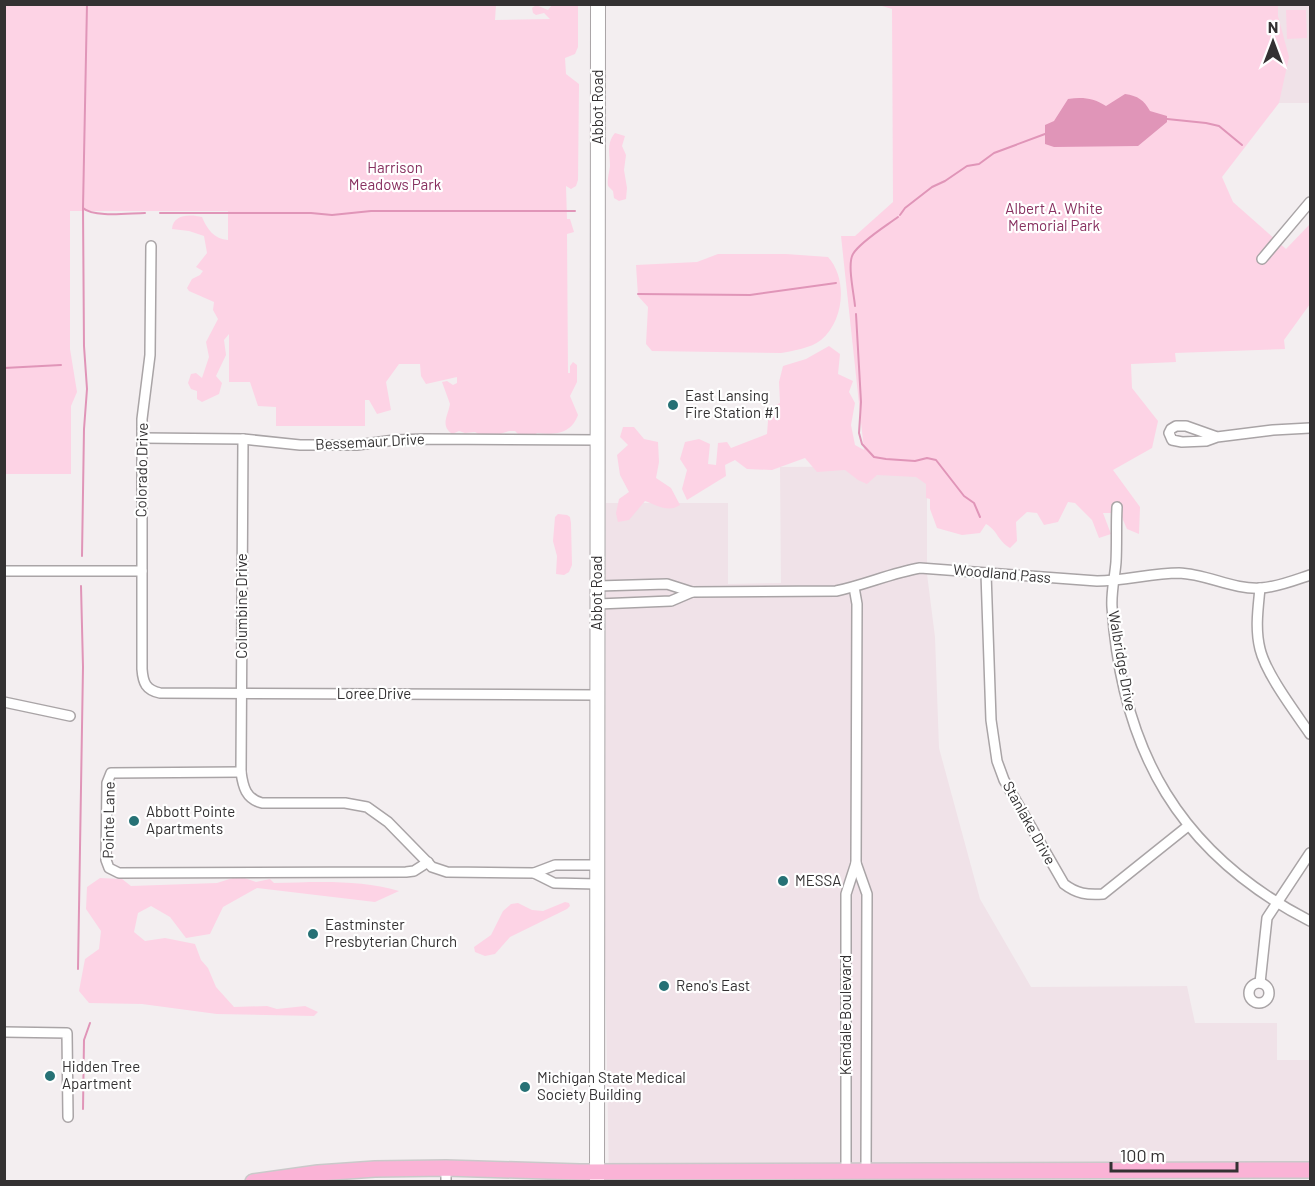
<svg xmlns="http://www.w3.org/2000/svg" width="1315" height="1186" font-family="Barlow,sans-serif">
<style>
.built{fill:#f0e2e8}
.green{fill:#fdd3e5}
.water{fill:#e095b8}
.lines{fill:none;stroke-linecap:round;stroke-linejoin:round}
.stream{stroke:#e095b8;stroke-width:2}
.minor-casing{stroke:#a9a4a6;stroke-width:12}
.secondary-casing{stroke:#a9a4a6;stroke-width:16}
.primary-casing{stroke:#cac9ca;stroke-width:18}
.minor{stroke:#fff;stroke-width:9}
.secondary{stroke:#fff;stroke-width:14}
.primary{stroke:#fab3d6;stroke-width:15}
.poi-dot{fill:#267175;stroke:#fff;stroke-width:2}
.labels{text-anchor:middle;stroke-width:4.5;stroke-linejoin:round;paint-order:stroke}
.street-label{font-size:15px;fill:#333132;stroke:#fff}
.park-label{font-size:15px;fill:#883160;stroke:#fff}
.poi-label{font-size:15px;fill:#333132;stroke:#fff;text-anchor:start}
</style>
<rect width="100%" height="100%" fill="#f3eef0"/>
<g class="built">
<polygon points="1278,5 1310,5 1310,103 1279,103"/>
<polygon points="927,466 927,574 935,637 939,748 980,899 1031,987 1187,986 1195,1023 1277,1023 1277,1060 1310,1060 1310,1174 914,1176 914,1182 609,1181 605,952 606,503 728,503 728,584 781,583 780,467"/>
</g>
<g class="green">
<path d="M 4,5 L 496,5 L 495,20 L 550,19 L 544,13 L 536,15 L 533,13 L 532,8 L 536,5 L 548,10 L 552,5 L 578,5 L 578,47 L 575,54 L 565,58 L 566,74 L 579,84 L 578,180 L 576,186 L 571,189 L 566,186 L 567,219 L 570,219 L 574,232 L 567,234 L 568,373 L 570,373 L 570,366 L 573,362 L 577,365 L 577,382 L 570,396 L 578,415 C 571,434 555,435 537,433 L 532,437 L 520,436 L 515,431 L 509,431 L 494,436 L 482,436 L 475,432 L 465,433 L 459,431 L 452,434 C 440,425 448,416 450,404 L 442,382 L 447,381 L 453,385 L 457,383 L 457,377 L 426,384 L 421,376 L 420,364 L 399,364 L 386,382 L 391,410 L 377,414 L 369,400 L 365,400 L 365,426 L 276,426 L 276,407 L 258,406 L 250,382 L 229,382 L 229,334 L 224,340 L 226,355 L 216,376 L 222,383 L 219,394 L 202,402 L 197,399 L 197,391 L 191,389 L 188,383 L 191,374 L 196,373 L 202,378 L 209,357 L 206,342 L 218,319 L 213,310 L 214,302 L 189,291 L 187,288 L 192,279 L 200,275 L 203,271 L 196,267 L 207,253 L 204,236 L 189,231 L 172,229 C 173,214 190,214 202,217 C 207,229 214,239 228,240 L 228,211 L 70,211 L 70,349 L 77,392 L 71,406 L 71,474 L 5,474 Z"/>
<path d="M 861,5 L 1278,5 L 1278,16 L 1289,57 L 1279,103 L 1222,177 L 1233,202 L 1286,249 L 1310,224 L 1310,304 L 1284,340 L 1285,349 L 1175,353 L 1176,362 L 1131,364 L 1132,388 L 1158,421 L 1152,448 L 1113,470 L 1140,507 L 1139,534 L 1127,529 L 1120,513 L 1103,513 L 1111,534 L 1099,538 L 1092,520 L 1075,503 L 1068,502 L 1058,522 L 1044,525 L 1037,513 L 1027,512 L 1016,522 L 1017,541 L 1010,548 C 997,540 998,531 986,524 L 980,533 L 962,535 L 937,528 L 930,509 L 930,499 L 926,498 L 926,484 L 916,477 L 877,475 L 867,484 L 858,480 L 845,470 L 817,472 L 805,458 L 772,470 L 747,469 L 735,460 L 725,465 L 726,476 L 687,500 L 682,489 L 687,470 L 680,459 L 685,442 L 699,439 L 710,444 L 708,464 L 716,465 L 718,443 L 727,442 L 731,448 L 767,434 L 769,408 L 780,403 L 779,382 L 783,366 L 806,359 L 829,346 L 840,354 L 838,374 L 853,381 L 849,392 L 855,403 L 851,425 L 855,445 L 864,450 L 841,236 L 855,236 L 893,202 L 892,9 L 882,6 Z"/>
<polygon points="1286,10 1306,10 1307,38 1287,39"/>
<path d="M 615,133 L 625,136 L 622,146 L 626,155 L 624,170 L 627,188 L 626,199 L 619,201 L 614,198 L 613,191 L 608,186 C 607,179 609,174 610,166 C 610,153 606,144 615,133 Z"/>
<path d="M 718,254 L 786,254 L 828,257 C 848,279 844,321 821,340 C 811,348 793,351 781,353 L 652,351 L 646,344 L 648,307 L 638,296 L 636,265 L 697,262 Z"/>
<path d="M 623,427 L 634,427 L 644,439 L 658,442 L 659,462 L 656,478 L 671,488 L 680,505 C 668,513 656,505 645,501 L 629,520 L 618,522 L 616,513 L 619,499 L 629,492 L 620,475 L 617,455 L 628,445 L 620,437 Z"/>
<polygon points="558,514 567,515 570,517 571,523 572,565 569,572 564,575 556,574 557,556 553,541 555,517"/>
<path d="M 239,876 L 256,882 L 270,879 L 274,883 C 315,882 359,879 399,891 L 375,902 L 257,888 L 223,907 L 210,934 L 186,938 L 170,917 L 151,906 L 138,913 L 134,932 L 145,941 L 165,938 L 195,944 L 201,960 L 208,968 L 216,987 L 234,1007 L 267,1006 L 277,1009 L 305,1006 L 318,1012 L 314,1016 L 217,1014 L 142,1004 L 89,1003 L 79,991 L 85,959 L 99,949 L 101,931 L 86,909 L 87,887 L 100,878 L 122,879 L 131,886 L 217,883 Z"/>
<polygon points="565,902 569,903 570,906 567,909 510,937 495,954 485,956 475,952 474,947 491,935 503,911 511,904 518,903 532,910 543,911"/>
</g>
<path class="water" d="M 1125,94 C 1138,96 1144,100 1150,111 L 1167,116 L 1167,122 L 1138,146 L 1054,147 L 1045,144 L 1045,125 L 1054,121 L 1068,99 C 1083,97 1093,98 1106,106 Z"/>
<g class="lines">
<g class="stream">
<path d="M 87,4 L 83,208 C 94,218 130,213 145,213"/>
<polyline points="1167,119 1206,123 1219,126 1242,145"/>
<polyline points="160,213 311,213 332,215 371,211 575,211"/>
<polyline points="900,215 905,208 932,187 945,181 967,166 979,164 994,153 1045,134"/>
<polyline points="638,294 750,295 836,283"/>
<path d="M 855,306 C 854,294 847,264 853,254 C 860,242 886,226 898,217"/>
<polyline points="856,314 861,402 859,433 862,444 874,457 886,459 915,461 927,458 936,460 964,496 974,503 980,517"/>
<polyline points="4,368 61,365"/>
<polyline points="82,556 84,429 87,389 84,346 83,208"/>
<polyline points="78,969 83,667 81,586"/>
<polyline points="83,1109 84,1040 90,1023"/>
</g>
<g class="minor-casing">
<g id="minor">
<path d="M 151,246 L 150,355 L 142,419 L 142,669 C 143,683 146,690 160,693 L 597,695"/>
<polyline points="1262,259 1310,202"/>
<polyline points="1217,437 1186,426 1176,426 1171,429 1169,433 1172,440 1182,442 1206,441 1217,437 1273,430 1310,428"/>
<polyline points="142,438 243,439 300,445 357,445 395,440 425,439 598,440"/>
<path d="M 243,439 L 241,772 C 243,787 246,799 262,803 L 345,803 L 367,807 L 388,822 L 432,867 L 447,872 L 534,873 L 555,865 L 597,865"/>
<path d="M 1117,507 C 1116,525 1117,543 1116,562 C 1115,576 1111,592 1112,607 C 1122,752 1180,854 1310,921"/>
<polyline points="4,571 142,571"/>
<path d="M 986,573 L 991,720 L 997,761 L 1004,780 L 1064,884 C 1077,894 1087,895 1103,894 L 1188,826"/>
<path d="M 598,586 L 667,584 L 692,592 L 836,591 C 865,585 891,573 920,568 L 1097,581 C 1125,581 1151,573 1179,573 C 1207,574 1234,590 1261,588 C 1278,587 1295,580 1310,575"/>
<polyline points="854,587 857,604 856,863 867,894 866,1170"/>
<path d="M 1260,588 C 1258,609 1255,629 1260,649 C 1266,674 1295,712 1310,734"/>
<polyline points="598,604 671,601 692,592"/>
<polyline points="4,702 70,716"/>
<polyline points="241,772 111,773 107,783 106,860 109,868 119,873 406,872 414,871 428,862"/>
<polyline points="534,873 554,883 597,884"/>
<circle cx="1259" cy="993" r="10"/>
<polyline points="1260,983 1267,918 1310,853"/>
<polyline points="4,1032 67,1033 68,1117"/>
<polyline points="446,1168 446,1182"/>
<polyline points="846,1170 846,894 856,863"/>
</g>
</g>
<g class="secondary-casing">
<polyline id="secondary" points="597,1182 598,4"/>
</g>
<g class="primary-casing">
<polyline id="primary" points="253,1182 318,1173 375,1169 446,1168 580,1172 1310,1170"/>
</g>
<use href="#minor" class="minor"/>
<use href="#secondary" class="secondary"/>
<use href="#primary" class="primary"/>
</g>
<g class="poi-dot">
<circle cx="673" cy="405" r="6"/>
<circle cx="134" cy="821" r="6"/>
<circle cx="783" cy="881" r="6"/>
<circle cx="313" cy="934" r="6"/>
<circle cx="664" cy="986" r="6"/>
<circle cx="50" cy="1076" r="6"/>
<circle cx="525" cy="1087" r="6"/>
</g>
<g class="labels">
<g class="street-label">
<text transform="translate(598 107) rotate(-90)" y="5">Abbot Road</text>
<text transform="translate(370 442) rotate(-3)" y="5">Bessemaur Drive</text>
<text transform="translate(142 470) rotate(-89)" y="5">Colorado Drive</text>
<text transform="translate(1002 574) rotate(5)" y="5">Woodland Pass</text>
<text transform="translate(597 593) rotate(-90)" y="5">Abbot Road</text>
<text transform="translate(242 606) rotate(-90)" y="5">Columbine Drive</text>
<text transform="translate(1122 661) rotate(80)" y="5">Walbridge Drive</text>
<text x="374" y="699">Loree Drive</text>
<text transform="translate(109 820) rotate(-89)" y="5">Pointe Lane</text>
<text transform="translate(1029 823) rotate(61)" y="5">Stanlake Drive</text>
<text transform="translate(846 1015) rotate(-90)" y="5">Kendale Boulevard</text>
</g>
<g class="park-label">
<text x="395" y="173">Harrison<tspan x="395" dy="17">Meadows Park</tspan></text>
<text x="1054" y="214">Albert A. White<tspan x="1054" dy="17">Memorial Park</tspan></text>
</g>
<g class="poi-label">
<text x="685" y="401">East Lansing<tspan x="685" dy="17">Fire Station #1</tspan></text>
<text x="146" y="817">Abbott Pointe<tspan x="146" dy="17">Apartments</tspan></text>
<text x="795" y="886">MESSA</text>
<text x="325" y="930">Eastminster<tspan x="325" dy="17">Presbyterian Church</tspan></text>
<text x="676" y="991">Reno's East</text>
<text x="62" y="1072">Hidden Tree<tspan x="62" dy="17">Apartment</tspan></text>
<text x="537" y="1083">Michigan State Medical<tspan x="537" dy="17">Society Building</tspan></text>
</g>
</g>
<rect width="1315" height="1186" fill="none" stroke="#333132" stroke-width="12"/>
<g transform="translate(1273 42)" stroke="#ffffff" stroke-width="4.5" paint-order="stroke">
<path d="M0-4.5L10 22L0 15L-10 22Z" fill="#333132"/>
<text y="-9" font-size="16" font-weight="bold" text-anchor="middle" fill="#333132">N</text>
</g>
<path d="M1111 1162v9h126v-9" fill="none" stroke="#333132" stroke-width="3"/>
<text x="1120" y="1162" font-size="18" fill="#333132" stroke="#ffffff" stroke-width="4.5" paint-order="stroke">100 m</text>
</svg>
